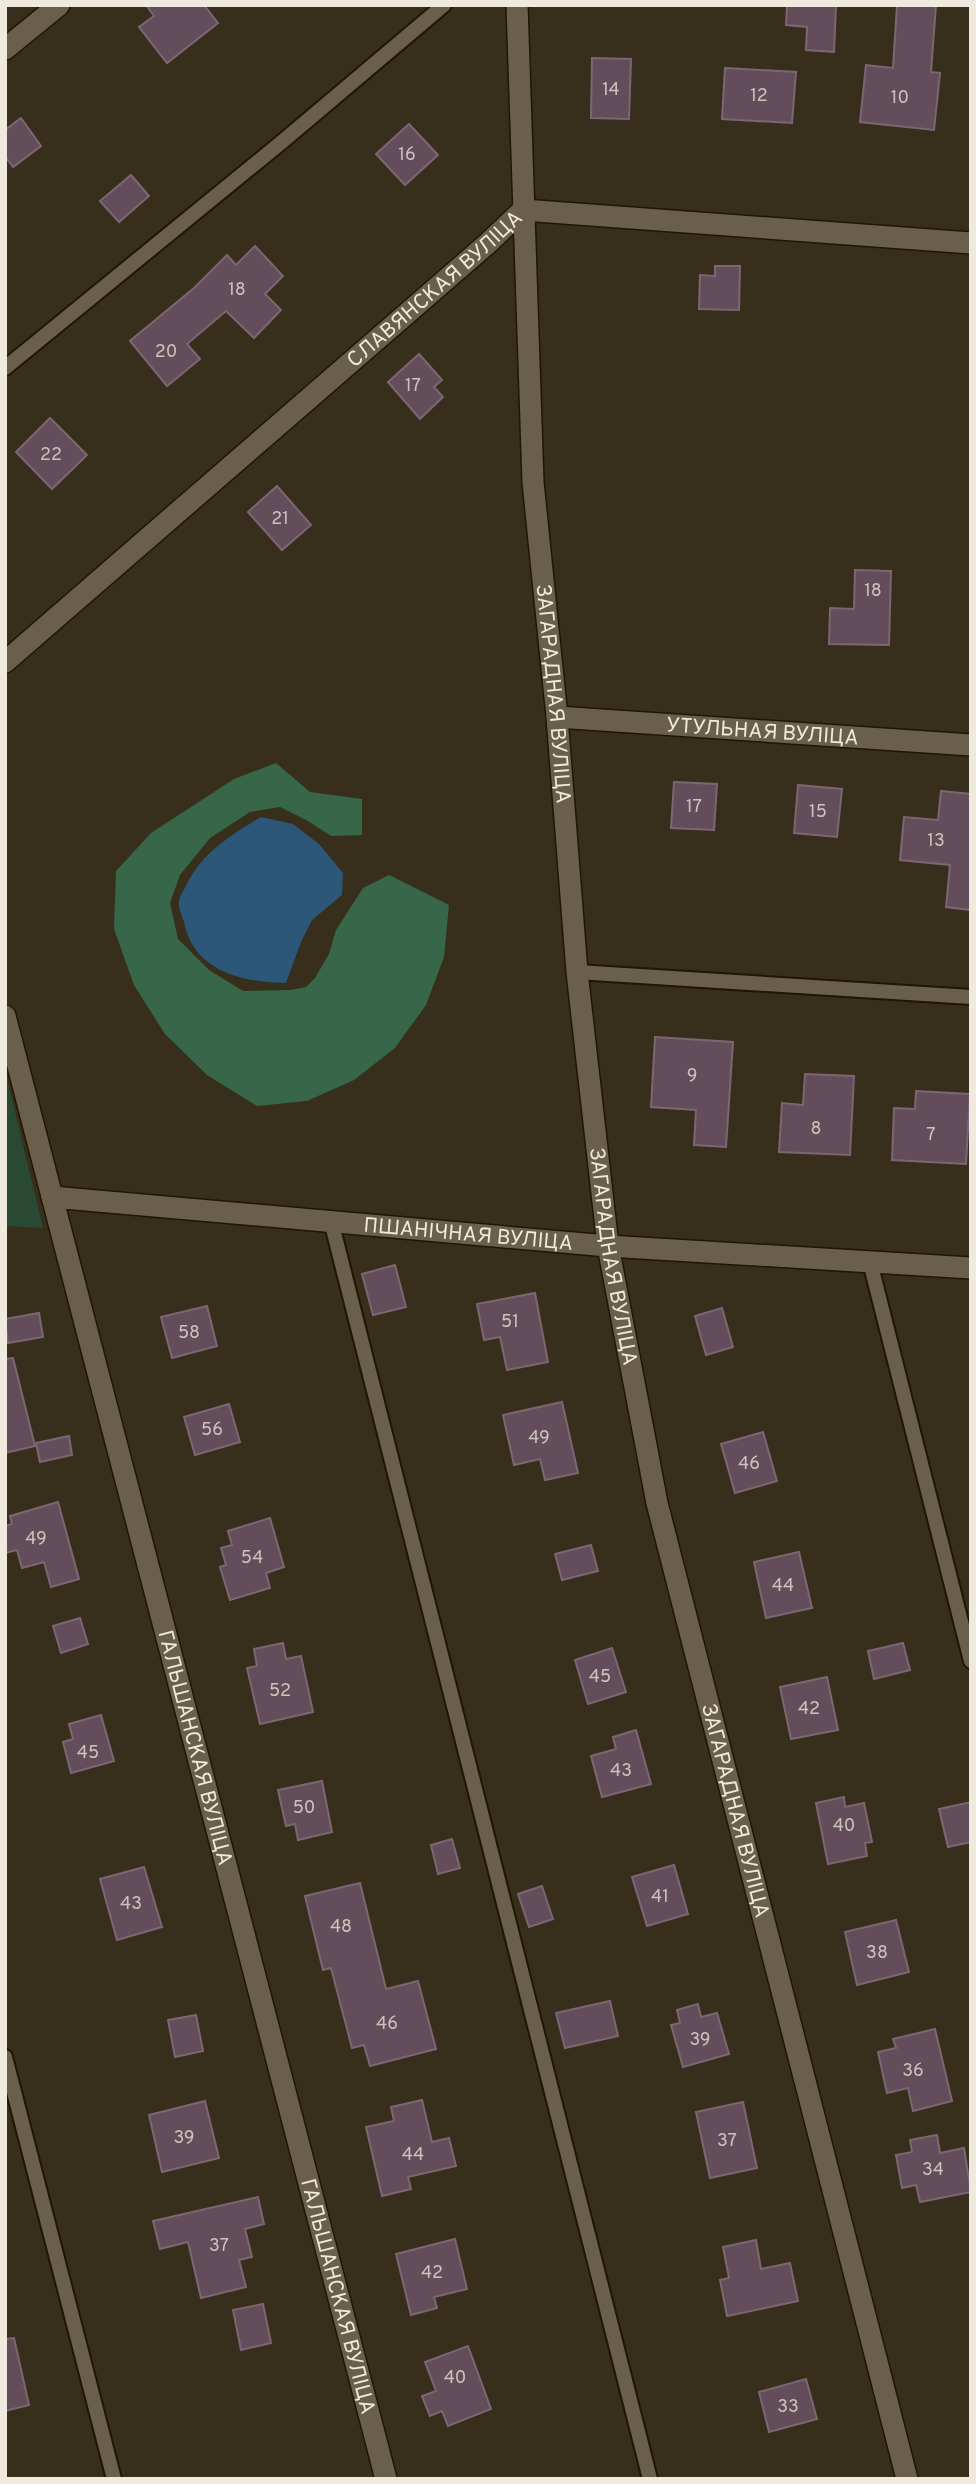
<svg xmlns="http://www.w3.org/2000/svg" width="976" height="2484" font-family="Overpass,sans-serif">
<style>
.green{fill:#294934}
.forest{fill:#376748}
.water{fill:#2d5779}
.building{fill:#634d5a;stroke:#7d6673;stroke-width:2}
.lines{fill:none;stroke-linecap:round;stroke-linejoin:round}
.lane-casing{stroke:#1f1604;stroke-width:18}
.street-casing{stroke:#1f1604;stroke-width:24}
.lane{stroke:#695f4a;stroke-width:14}
.street{stroke:#695f4a;stroke-width:21}
.labels{text-anchor:middle;stroke-width:5;stroke-linejoin:round;paint-order:stroke}
.number-label{font-size:18px;fill:#cdc3bd}
.street-label{font-size:21px;fill:#f0eade;stroke:#2d2511}
</style>
<rect width="100%" height="100%" fill="#372f1b"/>
<polygon class="green" points="5,1070 43,1228 5,1226"/>
<polygon class="forest" points="276,763 310,792 362,799 362,835 331,836 308,821 280,807 250,812 210,838 180,875 170,903 178,939 209,970 243,991 291,990 306,987 315,978 329,954 336,930 363,888 389,875 449,905 444,957 426,1005 395,1048 354,1080 307,1101 257,1106 207,1075 165,1034 134,985 114,929 116,871 151,833 234,779"/>
<path class="water" d="M 261,817 L 293,824 L 319,844 L 343,873 L 342,895 L 312,920 L 301,942 L 286,983 C 242,982 194,972 184,922 C 182,916 178,907 179,901 C 180,896 184,890 186,886 C 201,853 231,835 261,817 Z"/>
<g class="building">
<polygon points="146,5 204,5 218,23 167,63 139,27 154,16"/>
<polygon points="787,5 836,5 834,52 806,50 807,27 786,25"/>
<polygon points="897,5 936,5 931,72 940,73 934,130 860,122 866,65 893,68"/>
<polygon points="592,58 631,59 629,119 591,118"/>
<polygon points="725,68 796,72 792,123 722,119"/>
<polygon points="21,118 41,146 13,167 5,156 5,130"/>
<polygon points="409,124 438,155 405,185 376,154"/>
<polygon points="131,175 149,196 119,222 100,201"/>
<polygon points="255,246 283,276 265,294 281,310 254,338 226,311 187,344 200,359 167,386 130,341 194,288 227,255 236,265"/>
<polygon points="715,266 740,266 739,310 699,309 700,275 715,276"/>
<polygon points="419,354 442,380 434,387 443,397 420,419 388,382"/>
<polygon points="50,418 87,455 52,489 16,452"/>
<polygon points="277,486 311,525 282,550 248,512"/>
<polygon points="855,570 891,571 889,645 829,644 830,608 854,609"/>
<polygon points="674,782 717,784 714,830 671,828"/>
<polygon points="798,785 842,789 837,837 794,833"/>
<polygon points="941,791 971,794 971,910 946,907 950,865 900,860 904,817 938,820"/>
<polygon points="655,1037 733,1042 726,1147 694,1145 696,1110 651,1107"/>
<polygon points="805,1074 854,1076 850,1155 779,1152 782,1103 803,1105"/>
<polygon points="916,1091 970,1094 966,1164 892,1160 894,1108 915,1109"/>
<polygon points="395,1265 406,1307 373,1315 362,1274"/>
<polygon points="535,1293 548,1362 507,1370 500,1337 484,1340 477,1304"/>
<polygon points="207,1306 217,1346 172,1358 161,1317"/>
<polygon points="722,1308 733,1347 706,1355 695,1316"/>
<polygon points="39,1313 43,1337 8,1343 5,1319"/>
<polygon points="13,1358 35,1446 5,1453 5,1359"/>
<polygon points="562,1402 578,1473 545,1480 540,1459 514,1465 503,1415"/>
<polygon points="229,1404 240,1442 195,1455 184,1417"/>
<polygon points="763,1432 777,1481 735,1493 721,1444"/>
<polygon points="69,1436 72,1455 40,1462 36,1443"/>
<polygon points="58,1502 79,1579 51,1587 44,1562 22,1568 17,1550 5,1553 5,1526 12,1524 10,1516"/>
<polygon points="270,1518 284,1567 266,1573 270,1588 230,1600 220,1567 226,1565 221,1548 232,1545 228,1531"/>
<polygon points="591,1545 598,1571 562,1580 555,1554"/>
<polygon points="799,1552 812,1608 766,1618 754,1562"/>
<polygon points="80,1618 88,1644 61,1653 53,1626"/>
<polygon points="283,1643 286,1659 301,1656 313,1712 260,1724 247,1668 257,1666 254,1649"/>
<polygon points="903,1643 910,1670 874,1679 868,1651"/>
<polygon points="612,1648 626,1692 588,1704 575,1660"/>
<polygon points="827,1677 838,1730 791,1739 780,1687"/>
<polygon points="101,1715 114,1761 71,1773 63,1742 73,1739 69,1724"/>
<polygon points="636,1730 651,1784 602,1797 591,1756 616,1749 613,1737"/>
<polygon points="322,1781 332,1832 298,1840 295,1824 286,1826 278,1790"/>
<polygon points="844,1797 845,1807 864,1803 872,1842 865,1843 867,1856 828,1864 816,1803"/>
<polygon points="971,1802 971,1842 948,1847 939,1809"/>
<polygon points="452,1839 460,1868 438,1874 431,1845"/>
<polygon points="674,1865 688,1914 647,1926 632,1877"/>
<polygon points="144,1867 162,1927 117,1940 100,1879"/>
<polygon points="360,1883 386,1989 418,1981 436,2049 370,2066 364,2045 352,2048 331,1968 323,1970 305,1896"/>
<polygon points="542,1886 553,1919 529,1927 518,1894"/>
<polygon points="896,1920 909,1972 857,1985 845,1932"/>
<polygon points="610,2001 618,2036 565,2048 556,2013"/>
<polygon points="698,2004 701,2017 717,2013 729,2054 683,2067 671,2025 680,2023 677,2010"/>
<polygon points="196,2015 203,2051 175,2057 168,2020"/>
<polygon points="935,2029 952,2101 913,2111 908,2088 887,2093 878,2052 896,2048 893,2039"/>
<polygon points="422,2100 432,2142 449,2138 456,2166 408,2177 411,2189 382,2196 366,2127 394,2121 391,2107"/>
<polygon points="205,2101 219,2158 162,2172 149,2115"/>
<polygon points="743,2102 757,2168 710,2178 696,2112"/>
<polygon points="937,2135 940,2153 964,2148 971,2192 920,2202 916,2185 902,2188 896,2155 912,2152 910,2140"/>
<polygon points="258,2197 264,2224 245,2229 252,2257 239,2260 246,2287 201,2298 188,2242 160,2249 153,2221"/>
<polygon points="455,2239 467,2289 434,2297 437,2308 411,2315 396,2254"/>
<polygon points="756,2240 761,2269 790,2263 798,2301 727,2316 720,2280 729,2278 723,2247"/>
<polygon points="263,2304 271,2343 241,2350 233,2310"/>
<polygon points="14,2338 29,2405 5,2411 5,2339"/>
<polygon points="468,2346 491,2409 448,2426 442,2411 430,2416 422,2396 436,2391 425,2362"/>
<polygon points="806,2379 817,2419 769,2432 759,2392"/>
</g>
<g class="lines">
<g class="lane-casing">
<g id="lane">
<polyline points="5,368 283,141 444,5"/>
<polyline points="577,972 971,997"/>
<polyline points="331,1221 650,2479"/>
<polyline points="870,1262 971,1661"/>
<polyline points="5,2057 114,2479"/>
</g>
</g>
<g class="street-casing">
<g id="street">
<path id="s1" d="M 517,5 L 533,482 L 557,717 L 577,972 L 608,1246 L 657,1503 L 907,2479"/>
<polyline points="5,49 59,5"/>
<path id="s2" d="M 5,662 L 487,244 L 523,210 L 971,243"/>
<path id="s3" d="M 557,717 L 971,745"/>
<path id="s4" d="M 5,1016 L 386,2479"/>
<path id="s5" d="M 52,1197 L 608,1246 L 971,1268"/>
</g>
</g>
<use href="#lane" class="lane"/>
<use href="#street" class="street"/>
</g>
<g class="labels">
<g class="number-label">
<text x="611" y="95">14</text>
<text x="759" y="101">12</text>
<text x="900" y="103">10</text>
<text x="407" y="160">16</text>
<text x="237" y="295">18</text>
<text x="166" y="357">20</text>
<text x="413" y="391">17</text>
<text x="51" y="460">22</text>
<text x="280" y="524">21</text>
<text x="873" y="596">18</text>
<text x="694" y="812">17</text>
<text x="818" y="817">15</text>
<text x="936" y="846">13</text>
<text x="692" y="1081">9</text>
<text x="816" y="1134">8</text>
<text x="931" y="1140">7</text>
<text x="510" y="1327">51</text>
<text x="189" y="1338">58</text>
<text x="212" y="1435">56</text>
<text x="539" y="1443">49</text>
<text x="749" y="1469">46</text>
<text x="36" y="1544">49</text>
<text x="252" y="1563">54</text>
<text x="783" y="1591">44</text>
<text x="600" y="1682">45</text>
<text x="280" y="1696">52</text>
<text x="809" y="1714">42</text>
<text x="88" y="1758">45</text>
<text x="621" y="1776">43</text>
<text x="304" y="1813">50</text>
<text x="844" y="1831">40</text>
<text x="660" y="1902">41</text>
<text x="131" y="1909">43</text>
<text x="341" y="1932">48</text>
<text x="877" y="1958">38</text>
<text x="387" y="2029">46</text>
<text x="700" y="2045">39</text>
<text x="913" y="2076">36</text>
<text x="184" y="2143">39</text>
<text x="727" y="2146">37</text>
<text x="413" y="2160">44</text>
<text x="933" y="2175">34</text>
<text x="219" y="2251">37</text>
<text x="432" y="2278">42</text>
<text x="455" y="2383">40</text>
<text x="788" y="2412">33</text>
</g>
<g class="street-label">
<text dy="7" stroke="none"><textPath href="#s2" startOffset="569">СЛАВЯНСКАЯ ВУЛІЦА</textPath></text>
<text dy="7" stroke="none"><textPath href="#s1" startOffset="690">ЗАГАРАДНАЯ ВУЛІЦА</textPath></text>
<text dy="7" stroke="none"><textPath href="#s3" startOffset="206">УТУЛЬНАЯ ВУЛІЦА</textPath></text>
<text dy="7" stroke="none"><textPath href="#s5" startOffset="418">ПШАНІЧНАЯ ВУЛІЦА</textPath></text>
<text dy="7" stroke="none"><textPath href="#s1" startOffset="1256">ЗАГАРАДНАЯ ВУЛІЦА</textPath></text>
<text dy="7" stroke="none"><textPath href="#s4" startOffset="756">ГАЛЬШАНСКАЯ ВУЛІЦА</textPath></text>
<text dy="7" stroke="none"><textPath href="#s1" startOffset="1824">ЗАГАРАДНАЯ ВУЛІЦА</textPath></text>
<text dy="7" stroke="none"><textPath href="#s4" startOffset="1323">ГАЛЬШАНСКАЯ ВУЛІЦА</textPath></text>
</g>
</g>
<rect width="976" height="2484" fill="none" stroke="#f0eade" stroke-width="14"/>
</svg>
